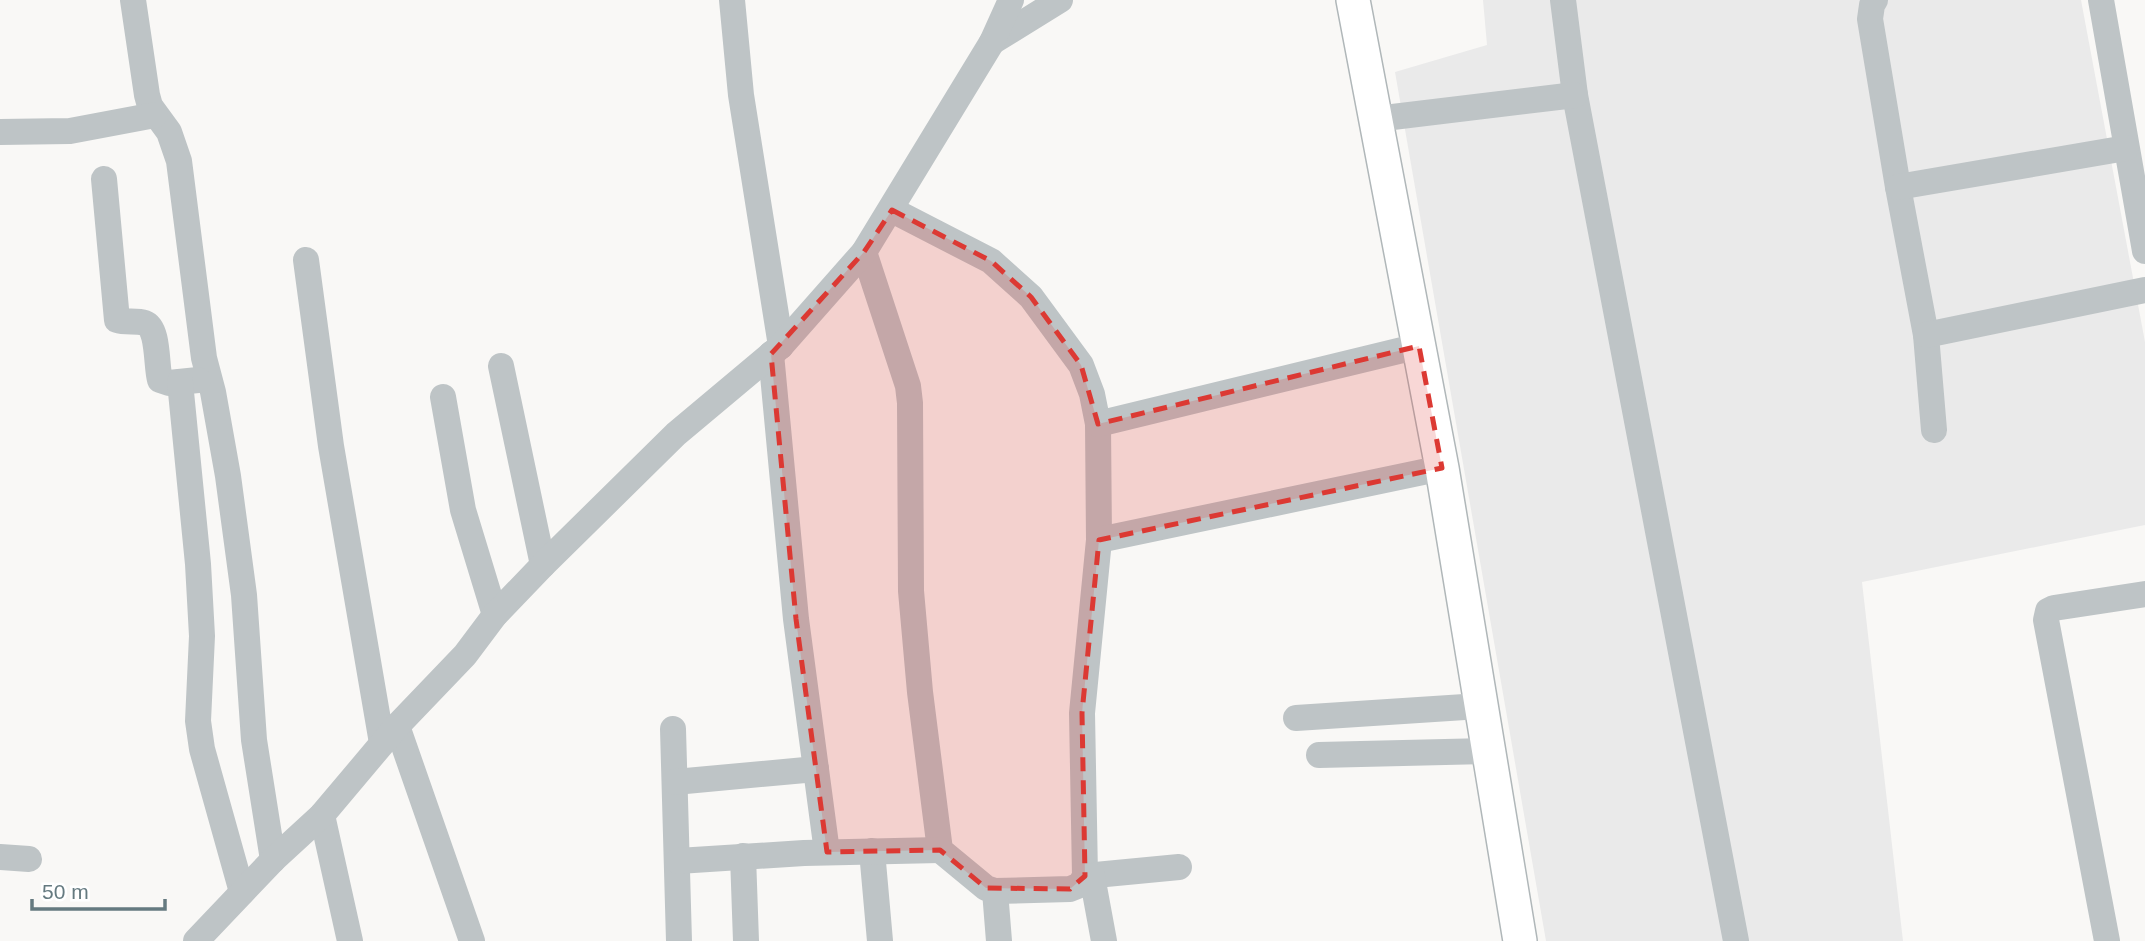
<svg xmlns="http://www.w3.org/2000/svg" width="2145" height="941" font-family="Helvetica,sans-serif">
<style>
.built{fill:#eaeaea}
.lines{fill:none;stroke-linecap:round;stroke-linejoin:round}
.major-casing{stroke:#b0b7b9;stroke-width:36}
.minor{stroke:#bec4c6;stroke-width:26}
.major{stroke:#fff;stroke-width:33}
.marked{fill:#dc3933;fill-opacity:0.2;stroke:#dc3933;stroke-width:5;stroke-dasharray:14 9;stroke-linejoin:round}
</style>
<rect width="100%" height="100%" fill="#f9f8f6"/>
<polygon class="built" points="1483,0 2081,0 2145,342 2145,525 1862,582 1903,941 1546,941 1395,72 1487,45"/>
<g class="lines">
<g class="major-casing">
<polyline id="major" points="1353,0 1442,468 1520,941"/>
</g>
<g class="minor">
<polyline points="133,0 147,95 150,106 169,132 179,161 204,358 213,392 228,476 244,595 254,740 273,860"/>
<polyline points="732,0 741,95 781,346"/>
<polyline points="1563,0 1575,95 1736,941"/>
<polyline points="1875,0 1872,5 1870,19 1898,187 1926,335 1934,430"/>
<polyline points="2101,0 2145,251"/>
<polyline points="992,42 1060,0"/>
<polyline points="1376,119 1575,95"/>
<polyline points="0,132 70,131 155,115"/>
<path d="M 104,179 L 117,320 C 126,323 136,320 145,323 C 159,328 156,367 160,380 L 169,383 L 198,380"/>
<polyline points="1898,187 2126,148"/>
<polyline points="864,252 908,386 910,403 911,591 920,692 940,850 986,888 995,891 1070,889 1080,885 1085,876 1082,713 1099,540 1098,424 1092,394 1081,365 1031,297 991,261 892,210"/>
<polyline points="306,260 331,446 382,743"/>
<polyline points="1926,335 2145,290"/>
<polyline points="771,354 796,619 827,852"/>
<polyline points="501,366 543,565"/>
<polyline points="180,382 198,564 202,636 198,721 202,749 242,892"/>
<polyline points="443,397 463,510 495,615"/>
<polyline points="1098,424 1419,346"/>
<polyline points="1099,540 1442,468"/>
<polyline points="1296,718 1480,706"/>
<polyline points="397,726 472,941"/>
<polyline points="673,729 679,941"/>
<polyline points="1319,755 1487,751"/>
<polyline points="675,782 816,769"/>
<polyline points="322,815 350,941"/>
<polyline points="872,851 880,941"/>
<polyline points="743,856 746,941"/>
<polyline points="0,857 29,859"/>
<polyline points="678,861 804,853 940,850"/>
<polyline points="1085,876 1179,867"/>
<polyline points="1092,876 1104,941"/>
<polyline points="995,891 999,941"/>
<polyline points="196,941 273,860 322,815 397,726 465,655 495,615 543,565 676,434 781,346 864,252 992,42 1011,0"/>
<polyline points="2107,941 2046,620 2048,611 2054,608 2145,594"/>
</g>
<use href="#major" class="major"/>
</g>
<path class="marked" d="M 892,210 L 991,261 L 1031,297 L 1081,365 L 1098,424 L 1419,346 L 1442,468 L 1099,540 L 1082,713 L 1085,876 L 1070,889 L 986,888 L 940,850 L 827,852 L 796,619 L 771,354 L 864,252 Z"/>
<path d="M32 899v10h133v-10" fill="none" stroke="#657a80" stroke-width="3.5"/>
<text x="42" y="899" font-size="21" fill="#657a80" stroke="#ffffff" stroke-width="5" paint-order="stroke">50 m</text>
</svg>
